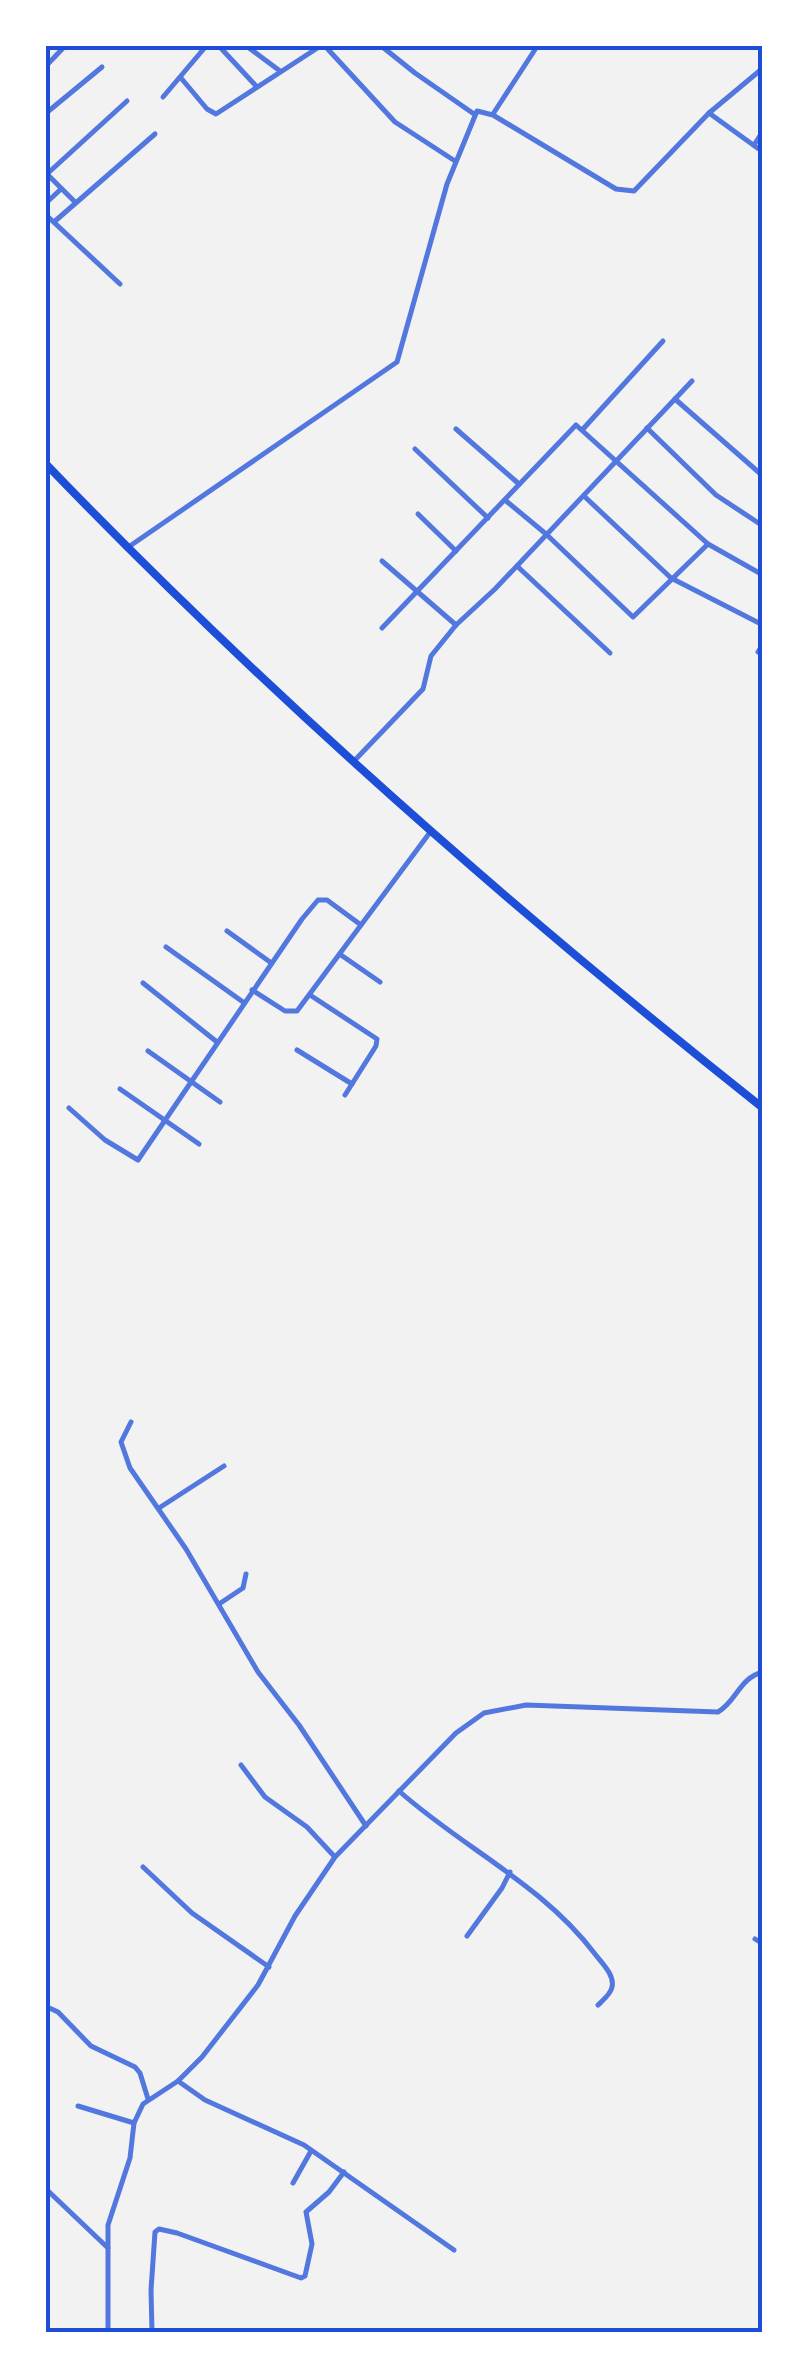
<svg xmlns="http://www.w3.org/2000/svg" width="808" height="2377" font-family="'Zilla Slab',serif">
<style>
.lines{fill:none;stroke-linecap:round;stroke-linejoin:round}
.minor{stroke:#5277de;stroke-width:5}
.primary{stroke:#1d4ed8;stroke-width:8}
.neatline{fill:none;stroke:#1d4ed8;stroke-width:4}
</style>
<rect width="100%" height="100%" fill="#f2f2f2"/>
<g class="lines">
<g class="minor">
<polyline points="218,45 257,87"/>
<polyline points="245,45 280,71"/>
<polyline points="324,45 395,122 455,161"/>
<polyline points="380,45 415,73 474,114"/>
<polyline points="45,67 66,45"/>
<polyline points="181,78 207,109 216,114 322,45"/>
<polyline points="163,97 207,45"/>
<polyline points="709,113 763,152"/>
<polyline points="45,114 102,67"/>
<polyline points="493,114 538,45"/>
<polyline points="45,141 47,174 74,201"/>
<polyline points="754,145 763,131"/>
<polyline points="47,174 127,101"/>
<polyline points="45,204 61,189"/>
<polyline points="45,214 120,284"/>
<polyline points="54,222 155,134"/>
<polyline points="675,399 763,476"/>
<polyline points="647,428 716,495 763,526"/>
<polyline points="456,429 519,484"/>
<polyline points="583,429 663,341"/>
<polyline points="415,449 488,518"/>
<polyline points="584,496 671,578 763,625"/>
<polyline points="505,500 546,534 633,617 708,544 763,575"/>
<polyline points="418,514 456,551"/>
<polyline points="127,548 397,362 447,184 477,111 493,115 616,189 634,191 709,113 763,68"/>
<polyline points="382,561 456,625"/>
<polyline points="517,566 610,653"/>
<polyline points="382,628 576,425 708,544"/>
<polyline points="758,652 763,644"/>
<polyline points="355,760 423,689 431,656 456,625 495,589 692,381"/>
<polyline points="227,931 270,962"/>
<polyline points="166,947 243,1002"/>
<polyline points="341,955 380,982"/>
<polyline points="143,983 217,1042"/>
<polyline points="252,990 285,1011 297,1011 431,831"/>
<polyline points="310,995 377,1039 376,1046 345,1095"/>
<polyline points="297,1050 352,1084"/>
<polyline points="148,1051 220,1102"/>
<polyline points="120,1089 199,1144"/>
<polyline points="69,1108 105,1140 138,1160 302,919 318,900 327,900 361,925"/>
<polyline points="131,1422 121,1442 130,1468 186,1549 258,1672 299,1725 366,1826"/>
<polyline points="159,1508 224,1466"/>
<polyline points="219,1604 243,1588 246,1574"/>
<polyline points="241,1765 265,1797 307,1827 334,1856"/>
<path d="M 399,1791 C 463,1848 542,1884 595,1954 C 601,1962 615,1975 612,1987 C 611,1994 602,2001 598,2005"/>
<polyline points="143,1867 192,1913 269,1967"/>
<polyline points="467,1936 502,1888 510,1872"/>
<polyline points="755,1939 763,1944"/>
<polyline points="45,2006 58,2012 91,2046 135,2067 140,2073 148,2099"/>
<polyline points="178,2081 205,2100 304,2145 454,2250"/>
<polyline points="78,2106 134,2123"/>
<polyline points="293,2183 311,2151"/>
<polyline points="45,2188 108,2248"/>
<path d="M 108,2332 L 108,2225 L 130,2158 L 134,2123 L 143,2104 L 178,2081 L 202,2057 L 258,1985 L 295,1916 L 335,1857 L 456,1733 L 484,1713 L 526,1705 L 718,1712 C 737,1701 739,1678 763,1672"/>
<polyline points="152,2332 151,2290 155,2232 159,2229 177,2233 301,2278 305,2276 312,2244 306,2212 329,2192 344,2172"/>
</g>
<path class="primary" d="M 45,463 C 268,695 512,909 763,1108"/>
</g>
<rect width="808" height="2377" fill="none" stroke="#ffffff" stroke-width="95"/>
<rect x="48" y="48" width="712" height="2282" class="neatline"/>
</svg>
